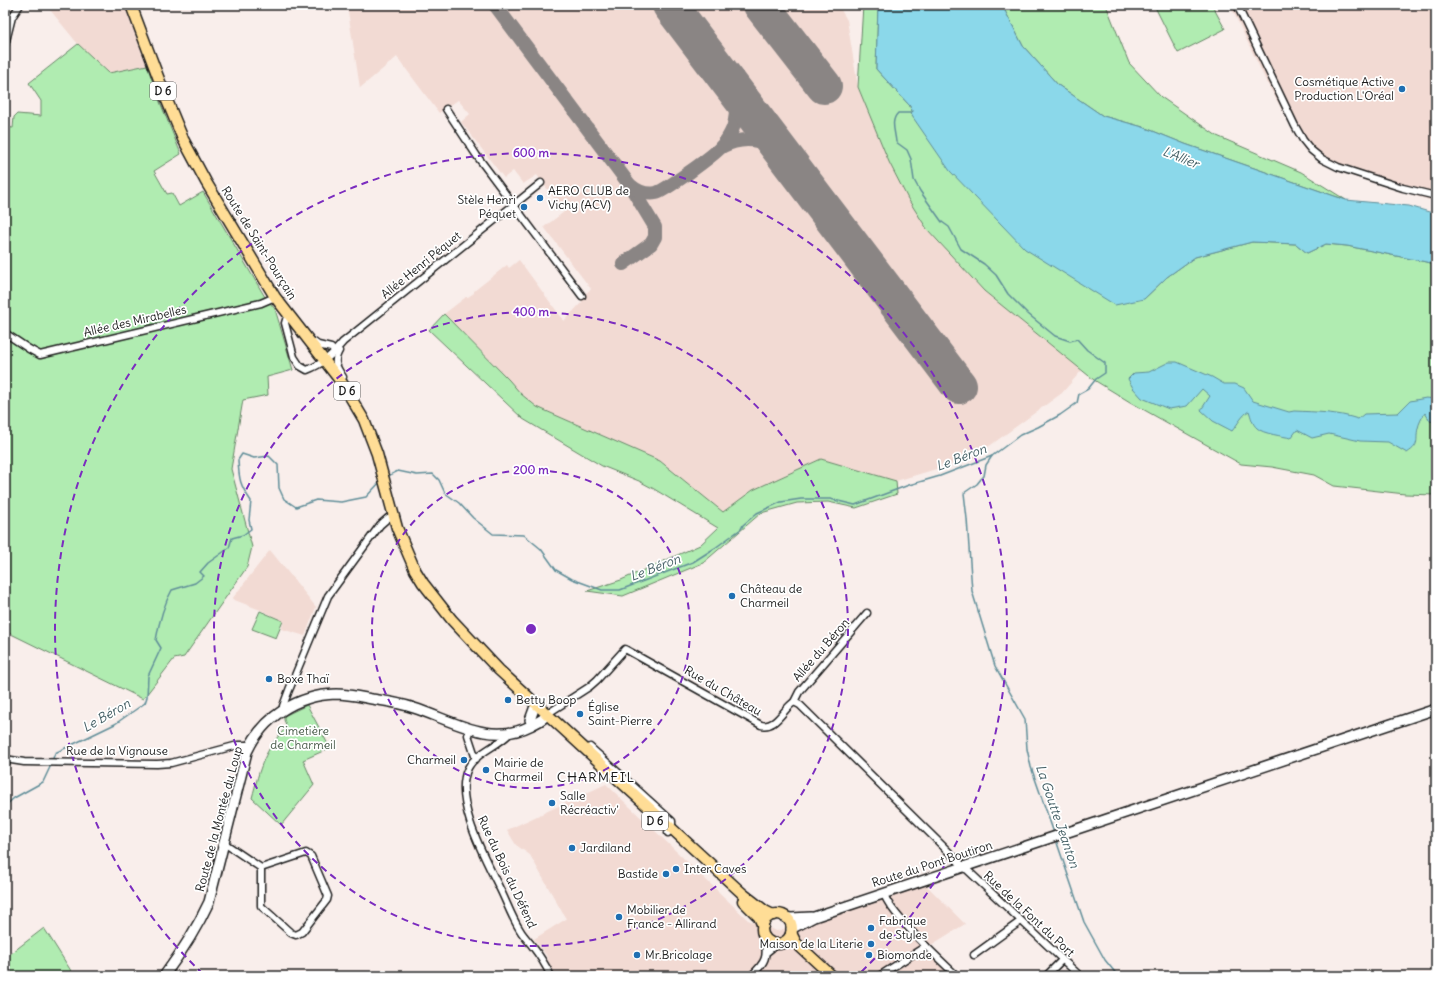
<svg xmlns="http://www.w3.org/2000/svg" width="1441" height="981" font-family="Delius,sans-serif">
<style>
.built{fill:#f2dad3}
.green{fill:#b0ecb1;stroke:#668466}
.water{fill:#8bd8ea;stroke:#5f8d98}
.lines{fill:none;stroke-linecap:round;stroke-linejoin:round}
.stream{stroke:#5f8d98;stroke-width:1.5}
.taxiway{stroke:#8a8584;stroke-width:14}
.runway{stroke:#8a8584;stroke-width:36}
.street-casing{stroke:#1c1c1c;stroke-width:9}
.secondary-casing{stroke:#1c1c1c;stroke-width:12}
.primary-casing{stroke:#1c1c1c;stroke-width:13}
.street{stroke:#fff;stroke-width:6}
.secondary{stroke:#fff;stroke-width:9}
.primary{stroke:#ffdd96;stroke-width:10}
.ring{fill:none;stroke:#7b2cbf;stroke-width:2;stroke-dasharray:7 5}
.poi-dot{fill:#1f6fb2;stroke:#fff;stroke-width:1.5}
.labels{text-anchor:middle;stroke-width:3.5;stroke-linejoin:round;paint-order:stroke}
.shield{fill:#fff;stroke:#606060;stroke-width:1}
.shield-label{font-size:11px;font-weight:bold;fill:#1c1c1c}
.poi-label{font-size:12px;fill:#1c1c1c;stroke:#fff;text-anchor:start}
.street-label{font-size:12px;fill:#1c1c1c;stroke:#fff}
.park-label{font-size:12px;fill:#485a49;stroke:#fff}
.water-label{font-size:13px;font-style:italic;fill:#435e64;stroke:#fff}
.quarter-label{font-size:14px;letter-spacing:1px;fill:#1c1c1c;stroke:#fff}
.centre{fill:#7b2cbf;stroke:#fff;stroke-width:2}
.ring-label{font-size:12px;text-anchor:middle;font-weight:bold;fill:#7b2cbf;stroke:#fff;stroke-width:3.5;stroke-linejoin:round;paint-order:stroke}
</style>
<rect width="100%" height="100%" fill="#f9eeeb"/>
<filter id="ink" filterUnits="userSpaceOnUse"><feTurbulence type="fractalNoise" baseFrequency=".025" numOctaves="2"/><feDisplacementMap in="SourceGraphic" scale="8" xChannelSelector="R" yChannelSelector="G"/><feConvolveMatrix kernelMatrix="1 2 1 2 8 2 1 2 1" color-interpolation-filters="sRGB"/></filter>
<g filter="url(#ink)">
<g class="built">
<polygon points="46,5 125,5 147,65 109,73 78,44"/>
<polygon points="347,5 838,5 847,20 858,87 889,162 908,199 927,229 984,291 1082,370 1062,393 973,458 896,481 821,459 753,490 723,512 660,461 537,407 521,394 509,380 444,314 466,297 468,297 474,293 474,291 507,265 509,268 519,260 564,321 582,302 580,298 591,289 544,227 564,212 537,175 523,184 513,171 504,178 461,122 470,114 458,100 439,113 397,57 360,88"/>
<polygon points="1230,5 1436,5 1436,202 1352,176 1325,164 1304,149 1266,81"/>
<polygon points="270,550 316,607 305,636 282,629 283,621 263,611 232,599"/>
<polygon points="606,784 748,920 777,931 924,883 965,924 931,945 961,976 554,976 546,955 534,939 566,919 530,855 516,845 507,830"/>
</g>
<g class="green">
<polygon points="863,5 878,5 876,69 910,106 912,116 1144,299 1167,277 1195,257 1252,242 1296,244 1307,253 1326,244 1347,246 1436,264 1436,495 1405,494 1334,486 1314,475 1272,467 1241,464 1130,402 1094,380 984,291 927,229 908,199 889,162 858,87"/>
<polygon points="1002,5 1106,5 1129,63 1161,97 1217,136 1301,172 1346,200 1185,144 1143,127 1103,116 1058,85 1023,46"/>
<polygon points="1154,5 1212,5 1225,29 1178,53"/>
<polygon points="78,44 109,73 147,65 156,92 181,154 154,171 167,194 172,193 179,206 203,192 265,297 275,309 293,370 267,377 268,395 243,400 231,469 252,547 247,567 184,657 174,659 143,699 5,631 5,127 13,128 14,117 17,114 41,116 41,101 29,83"/>
<polygon points="444,314 509,380 521,394 537,407 660,461 723,512 753,490 821,459 896,481 897,494 856,508 828,502 797,503 761,513 703,563 623,596 587,591 621,580 700,545 718,528 654,489 639,481 602,466 523,419 429,330"/>
<polygon points="260,611 283,621 276,638 252,629"/>
<path d="M 307,705 L 330,748 L 303,760 L 314,785 L 281,825 L 252,798 C 260,768 264,749 287,727 L 284,720 L 284,716 Z"/>
<polygon points="44,928 73,974 70,976 5,976 5,958"/>
</g>
<g class="water">
<polygon points="878,5 1002,5 1023,46 1058,85 1103,116 1143,127 1185,144 1346,200 1409,206 1436,214 1436,264 1347,246 1326,244 1307,253 1296,244 1252,242 1195,257 1167,277 1144,299 1115,305 1025,249 950,171 912,116 910,106 876,69"/>
<path d="M 1169,362 L 1177,362 L 1212,377 L 1224,384 L 1235,384 L 1244,388 L 1253,401 L 1289,412 L 1294,411 C 1316,412 1337,412 1358,419 L 1364,414 L 1398,413 L 1410,401 L 1426,398 L 1436,399 L 1436,417 L 1431,422 L 1425,413 C 1422,417 1419,423 1418,428 C 1415,441 1421,444 1407,453 L 1388,442 L 1360,441 L 1329,434 L 1312,438 L 1297,430 L 1291,438 C 1283,436 1263,434 1257,428 C 1252,424 1251,416 1249,411 C 1243,414 1237,425 1232,431 L 1213,421 L 1201,410 L 1210,396 L 1202,389 L 1187,406 L 1169,409 L 1142,398 L 1133,388 L 1128,379 L 1134,373 L 1149,372 Z"/>
</g>
<g class="lines">
<g class="stream">
<polyline points="992,456 986,465 984,476 981,479 977,484 964,493 967,519 972,591 995,666 1025,719 1027,749 1031,767 1054,833"/>
<path d="M 388,476 L 398,471 L 417,475 L 433,474 L 439,480 L 445,493 L 459,503 L 473,518 L 493,534 L 524,535 L 541,549 L 556,570 L 572,579 L 602,590 L 620,590 L 693,562 L 715,548 L 741,529 L 743,525 L 757,513 L 781,502 L 801,499 L 830,499 L 855,505 L 909,485 L 940,476 L 992,456 L 1020,435 L 1038,427 L 1060,415 L 1077,403 L 1079,394 L 1088,389 L 1096,379 L 1105,373 L 1105,363 L 1087,350 L 1077,339 L 1070,341 L 1055,336 L 1028,314 L 1008,294 L 996,275 L 984,264 L 961,249 L 949,227 L 942,222 L 920,191 L 914,180 L 911,159 L 907,150 L 896,142 C 895,131 890,121 898,113 L 910,113 L 913,111"/>
<path d="M 52,761 L 55,753 L 115,724 L 145,703 L 147,697 L 148,676 L 161,648 L 156,640 C 159,622 163,606 172,590 L 195,583 L 204,576 L 200,572 L 208,563 L 229,548 L 232,538 L 243,535 L 251,529 L 249,520 L 251,501 C 240,485 239,480 238,460 L 242,454 L 254,458 L 269,456 L 278,465 L 279,488 L 284,499 L 296,507 L 316,500 L 341,502 L 366,497 L 380,482"/>
<polyline points="5,806 14,798 43,782 51,765"/>
<polyline points="1056,840 1084,922 1105,960 1118,976"/>
</g>
<g class="taxiway">
<polyline points="495,5 629,184 655,227 655,237 651,244 623,264"/>
<path d="M 721,147 C 745,135 762,139 783,154"/>
<path d="M 630,185 C 637,191 647,195 656,193 C 665,191 714,155 721,147 C 726,142 730,135 733,128 C 739,109 735,98 727,81"/>
</g>
<g class="runway">
<polyline points="670,5 959,386"/>
<polyline points="761,5 824,86"/>
</g>
<g class="street-casing">
<g id="street">
<polyline points="1237,5 1295,126 1303,140 1311,150 1322,159 1338,167 1403,188 1436,196"/>
<polyline points="5,45 12,17 20,5"/>
<polyline points="446,109 477,156 582,296"/>
<path d="M 288,313 L 285,323 L 294,357 L 300,366 L 307,370 C 323,364 332,355 343,342 L 541,183"/>
<polyline points="5,333 29,349 40,355 261,303 275,297"/>
<polyline points="314,342 318,345 331,348"/>
<path d="M 339,351 C 333,361 336,367 343,377"/>
<polyline points="794,702 799,692 867,613"/>
<polyline points="284,709 283,706 289,690 328,596 380,525 388,518 394,517"/>
<path d="M 544,713 L 547,714 L 589,687 L 597,680 L 625,649 L 761,725 C 776,729 783,709 794,702 L 800,705 L 961,864 L 1080,976"/>
<polyline points="470,729 468,735 476,759"/>
<path d="M 508,732 L 508,735 C 497,746 475,754 468,768 C 452,800 486,860 500,889 C 507,903 512,918 520,930 C 524,937 529,941 533,947 C 540,956 546,966 551,976"/>
<polyline points="590,747 672,821 672,829 668,833"/>
<polyline points="5,759 24,762 157,764 171,763 238,745 250,745"/>
<polyline points="224,843 261,868"/>
<polygon points="306,853 311,856 328,896 327,900 302,932 296,935 291,933 261,906 261,868"/>
<path d="M 884,893 C 887,911 941,961 957,976"/>
<polyline points="767,952 777,944"/>
<polyline points="974,955 1021,921"/>
<path d="M 751,976 C 766,962 768,957 764,937"/>
<polyline points="879,976 926,946"/>
<polyline points="1046,976 1062,960"/>
</g>
</g>
<g class="secondary-casing">
<g id="secondary">
<polyline points="530,720 534,709"/>
<polyline points="784,917 791,918 811,917"/>
<polyline points="791,929 814,917 1436,709"/>
<path d="M 164,976 C 181,953 197,928 209,902 L 247,752 C 263,717 297,695 336,694 C 348,694 361,697 372,699 C 386,701 400,703 414,708 C 451,720 491,746 530,726 C 537,722 544,720 547,714"/>
</g>
</g>
<g class="primary-casing">
<g id="primary">
<polyline points="131,5 166,98 183,139 206,182 275,297 342,383 364,420 377,454 397,528 415,570 423,583 452,620 499,670 743,894 765,911 773,915"/>
<polyline points="743,901 759,917 763,926"/>
<circle cx="777" cy="929" r="15"/>
<polyline points="791,933 796,943 832,976"/>
</g>
</g>
<use href="#street" class="street"/>
<use href="#secondary" class="secondary"/>
<use href="#primary" class="primary"/>
</g>
</g>
<g class="ring">
<circle cx="531" cy="629" r="159"/>
<circle cx="531" cy="629" r="317"/>
<path d="M203 974A476 476 0 1 1 859 974"/>
</g>
<g class="poi-dot">
<circle cx="1402" cy="89" r="4"/>
<circle cx="540" cy="198" r="4"/>
<circle cx="524" cy="207" r="4"/>
<circle cx="732" cy="596" r="4"/>
<circle cx="269" cy="679" r="4"/>
<circle cx="508" cy="700" r="4"/>
<circle cx="580" cy="714" r="4"/>
<circle cx="464" cy="760" r="4"/>
<circle cx="486" cy="770" r="4"/>
<circle cx="552" cy="803" r="4"/>
<circle cx="572" cy="848" r="4"/>
<circle cx="676" cy="869" r="4"/>
<circle cx="666" cy="874" r="4"/>
<circle cx="619" cy="917" r="4"/>
<circle cx="871" cy="928" r="4"/>
<circle cx="871" cy="944" r="4"/>
<circle cx="637" cy="955" r="4"/>
<circle cx="869" cy="955" r="4"/>
</g>
<g class="labels">
<g class="shield">
<rect x="150" y="82" width="26" height="18" rx="3"/>
<rect x="334" y="382" width="26" height="18" rx="3"/>
<rect x="642" y="812" width="26" height="18" rx="3"/>
</g>
<g class="shield-label">
<text x="163" y="95">D 6</text>
<text x="347" y="395">D 6</text>
<text x="655" y="825">D 6</text>
</g>
<g class="poi-label">
<text x="1394" y="86" text-anchor="end">Cosmétique Active<tspan x="1394" dy="14">Production L'Oréal</tspan></text>
<text x="548" y="195">AERO CLUB de<tspan x="548" dy="14">Vichy (ACV)</tspan></text>
<text x="516" y="204" text-anchor="end">Stèle Henri<tspan x="516" dy="14">Péquet</tspan></text>
<text x="740" y="593">Château de<tspan x="740" dy="14">Charmeil</tspan></text>
<text x="277" y="683">Boxe Thaï</text>
<text x="516" y="704">Betty Boop</text>
<text x="588" y="711">Église<tspan x="588" dy="14">Saint-Pierre</tspan></text>
<text x="456" y="764" text-anchor="end">Charmeil</text>
<text x="494" y="767">Mairie de<tspan x="494" dy="14">Charmeil</tspan></text>
<text x="560" y="800">Salle<tspan x="560" dy="14">Récréactiv'</tspan></text>
<text x="580" y="852">Jardiland</text>
<text x="684" y="873">Inter Caves</text>
<text x="658" y="878" text-anchor="end">Bastide</text>
<text x="627" y="914">Mobilier de<tspan x="627" dy="14">France - Allirand</tspan></text>
<text x="879" y="925">Fabrique<tspan x="879" dy="14">de Styles</tspan></text>
<text x="863" y="948" text-anchor="end">Maison de la Literie</text>
<text x="645" y="959">Mr.Bricolage</text>
<text x="877" y="959">Biomonde</text>
</g>
<g class="street-label">
<text transform="translate(259 243) rotate(58)" y="4">Route de Saint-Pourçain</text>
<text transform="translate(421 265) rotate(-39)" y="4">Allée Henri Péquet</text>
<text transform="translate(135 321) rotate(-13)" y="4">Allée des Mirabelles</text>
<text transform="translate(821 650) rotate(-49)" y="4">Allée du Béron</text>
<text transform="translate(723 691) rotate(30)" y="4">Rue du Château</text>
<text x="117" y="755">Rue de la Vignouse</text>
<text transform="translate(219 819) rotate(-75)" y="4">Route de la Montée du Loup</text>
<text transform="translate(932 864) rotate(-18)" y="4">Route du Pont Boutiron</text>
<text transform="translate(507 872) rotate(65)" y="4">Rue du Bois du Défend</text>
<text transform="translate(1029 914) rotate(43)" y="4">Rue de la Font du Port</text>
</g>
<g class="park-label">
<text x="303" y="735">Cimetière<tspan x="303" dy="14">de Charmeil</tspan></text>
</g>
<g class="water-label">
<text transform="translate(1181 157) rotate(22)" y="5">L'Allier</text>
<text transform="translate(961 457) rotate(-21)" y="5">Le Béron</text>
<text transform="translate(655 567) rotate(-21)" y="5">Le Béron</text>
<text transform="translate(106 715) rotate(-30)" y="5">Le Béron</text>
<text transform="translate(1058 816) rotate(71)" y="5">La Goutte Jeanton</text>
</g>
<g class="quarter-label">
<text x="596" y="782">CHARMEIL</text>
</g>
</g>
<circle cx="531" cy="629" r="6" class="centre"/>
<g class="ring-label">
<text x="531" y="157">600 m</text>
<text x="531" y="316">400 m</text>
<text x="531" y="474">200 m</text>
</g>
<rect width="1441" height="981" fill="none" stroke="#fff" stroke-width="20"/>
<rect x="10" y="10" width="1421" height="961" fill="none" stroke="#1c1c1c" stroke-width="1.5" filter="url(#ink)"/>
</svg>
